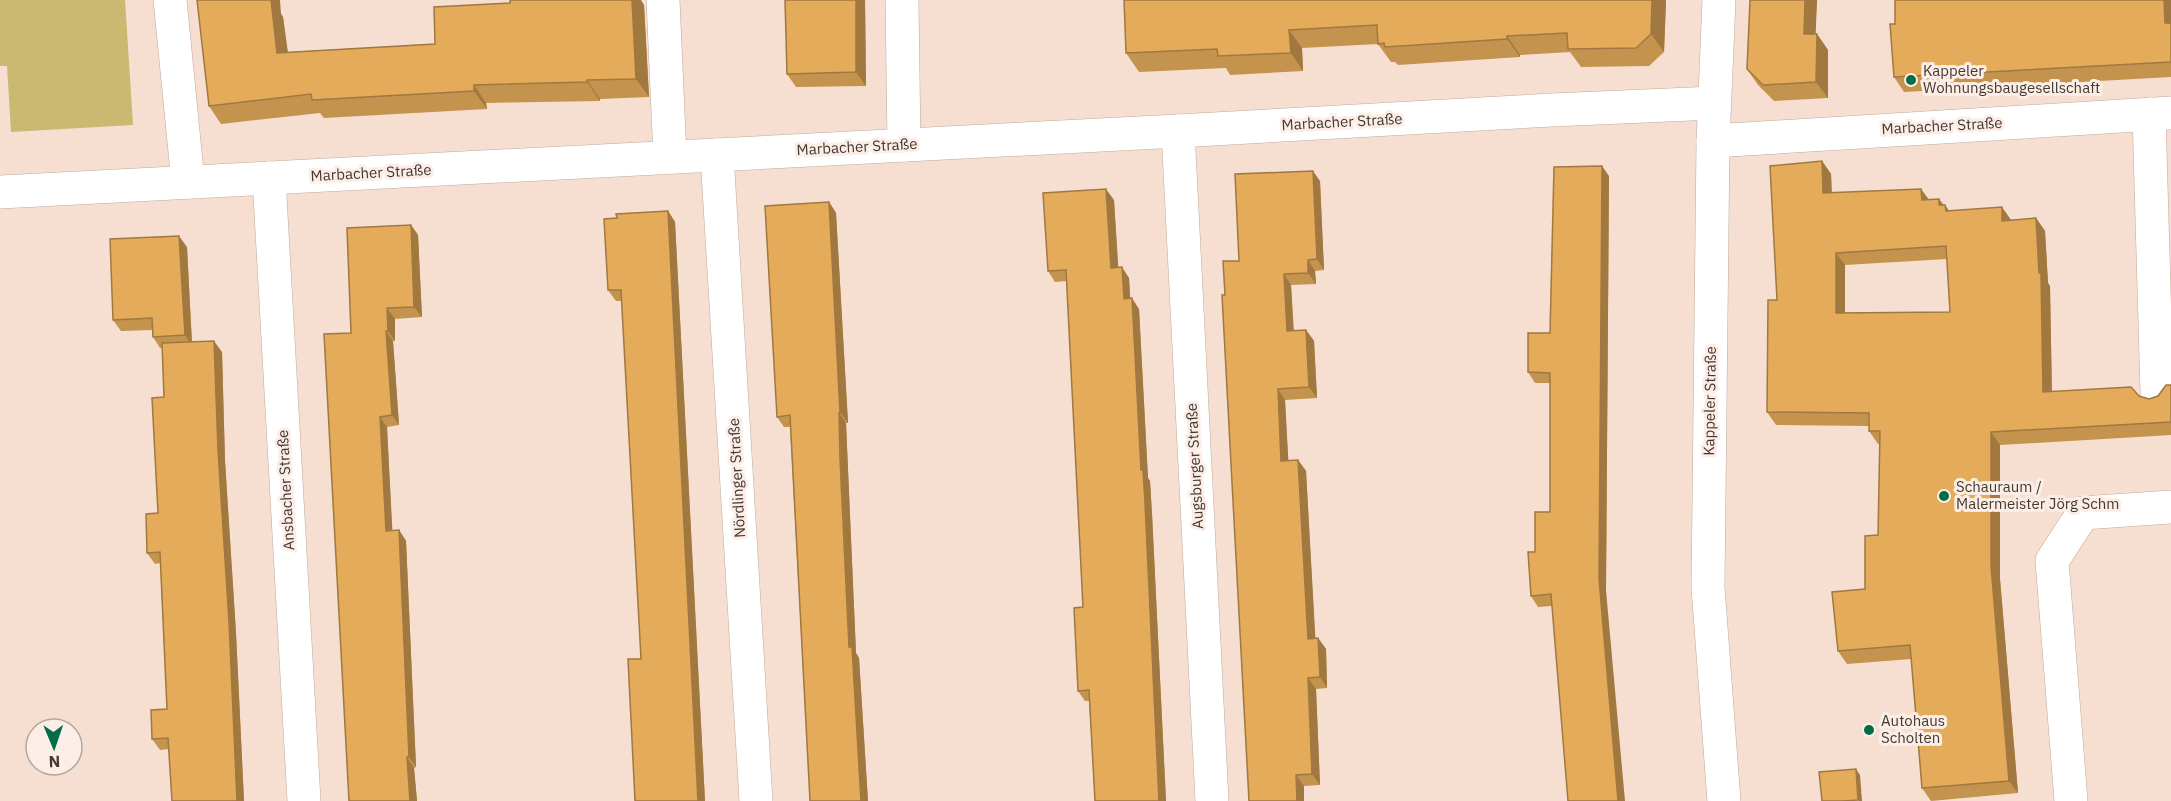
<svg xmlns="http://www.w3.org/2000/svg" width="2171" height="801" font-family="'IBM Plex Sans',sans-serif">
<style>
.green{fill:#cbb871}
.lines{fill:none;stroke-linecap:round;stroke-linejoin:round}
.minor-casing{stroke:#bfa99c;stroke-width:34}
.minor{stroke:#fff;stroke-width:33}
.wall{fill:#c4934e;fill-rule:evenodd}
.shaded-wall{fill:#a07840}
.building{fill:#e4ab5b;stroke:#a07840;stroke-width:1.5;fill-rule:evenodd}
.poi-dot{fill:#006d46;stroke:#fceee6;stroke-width:2}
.labels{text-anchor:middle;stroke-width:6;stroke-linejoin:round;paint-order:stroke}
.poi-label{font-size:15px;fill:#423933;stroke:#fceee6;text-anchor:start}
.street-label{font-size:15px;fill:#423933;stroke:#fceee6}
</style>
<rect width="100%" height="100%" fill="#f6dfd1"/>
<polygon class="green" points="0,0 125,0 133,125 11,132 7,66 0,66"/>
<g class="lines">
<g class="minor-casing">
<g id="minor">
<polyline points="170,0 188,182"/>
<polyline points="663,0 670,157"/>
<polyline points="902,0 904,145"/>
<polyline points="1719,0 1713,141 1708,587 1724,801"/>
<polyline points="2149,114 2157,393"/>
<polyline points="1178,131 1212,801"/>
<polyline points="1713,141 2171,113"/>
<polyline points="717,155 756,801"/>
<polyline points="269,178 304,801"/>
<polyline points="0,192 1178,131 1552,110 1714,103"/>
<polyline points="2071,801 2052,561 2083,513 2171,507"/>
</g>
</g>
<use href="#minor" class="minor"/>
</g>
<g class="wall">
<polygon points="785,0 865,0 866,86 796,87 787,74"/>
<polygon points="1124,0 1666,0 1664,52 1649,66 1581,67 1570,52 1520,55 1520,57 1398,65 1395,62 1391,62 1378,44 1302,48 1303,71 1230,75 1226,68 1139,72 1126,53"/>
<polygon points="1750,0 1817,0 1815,34 1817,34 1828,50 1828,98 1774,101 1758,85 1747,69"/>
<polygon points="2171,0 2171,77 1904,92 1894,77"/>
<polygon points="644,5 649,97 600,99 600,101 486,103 487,109 324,118 320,113 221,124 209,106 281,14 283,17 288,52 435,44"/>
<path d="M 1822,161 L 1831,174 L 1832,193 L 1929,199 L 1939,199 L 1949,211 L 2011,220 L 2036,218 L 2045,231 L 2048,283 L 2050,286 L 2052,391 L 2139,396 L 2149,399 L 2158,396 L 2171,385 L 2171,435 L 2000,445 L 2000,579 L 2018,793 L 1931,801 L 1922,788 L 1911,659 L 1847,664 L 1838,651 L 1865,589 L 1878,535 L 1880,444 L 1878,444 L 1869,431 L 1869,426 L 1776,425 L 1767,412 ZM 1947,259 L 1950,312 L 1845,313 L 1845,265 Z"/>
<polygon points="1609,176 1606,590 1552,606 1538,607 1531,596 1535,552 1550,512 1550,383 1535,383 1528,372 1550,333"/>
<polygon points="1320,181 1324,270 1315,271 1316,284 1291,285 1294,331 1306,330 1314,341 1317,398 1285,400 1288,461 1298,460 1306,471 1315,638 1318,638 1326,649 1327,688 1316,689 1320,785 1304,786 1249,801 1225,295 1239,261"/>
<polygon points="1114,200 1118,268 1129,278 1130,299 1139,309 1148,478 1150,481 1152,514 1166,801 1095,801 1089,701 1085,701 1078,691 1083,607 1067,281 1055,282 1048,271"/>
<polygon points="829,202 836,213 848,423 846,423 848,470 856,653 859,658 868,801 810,801 790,427 784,427 777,417"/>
<polygon points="668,211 675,222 705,801 641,659 622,301 616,301 608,290 617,218"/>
<polygon points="411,225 418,235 422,317 395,319 395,341 393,341 399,425 387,427 392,531 399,530 406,541 416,767 414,768 417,801 349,801 351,333"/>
<polygon points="187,247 192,342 222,352 225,461 236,633 244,801 172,801 169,749 160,750 152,739 167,709 160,563 155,564 147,553 158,513 164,397 162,348 160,348 153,337 152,330 121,331 113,320"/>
</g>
<g class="shaded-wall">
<polygon points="270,0 280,0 281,14 283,17 290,71 277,53"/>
<polygon points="632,0 641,0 644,5 649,97 636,79"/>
<polygon points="856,0 865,0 866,86 856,72"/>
<polygon points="1652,0 1666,0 1664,52 1651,34"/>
<polygon points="1805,0 1817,0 1815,50 1804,34"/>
<polygon points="2164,0 2171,0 2171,31 2165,23"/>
<polygon points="1289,30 1302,48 1303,71 1291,53"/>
<polygon points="1817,34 1828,50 1828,98 1816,82"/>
<polygon points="1507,36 1520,55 1520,57 1507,39"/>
<polygon points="587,80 600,99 600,101 587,82"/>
<polygon points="474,85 486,103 487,109 474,91"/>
<polygon points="1822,161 1831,174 1832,206 1823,193"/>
<polygon points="1602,166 1609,176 1606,590 1625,801 1618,801 1599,579"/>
<polygon points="1313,171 1320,181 1324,270 1317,259"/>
<polygon points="1106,189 1114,200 1119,278 1111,268"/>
<polygon points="1921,189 1930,201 1922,200"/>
<polygon points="1939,199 1945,208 1945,205 1954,218 1939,205"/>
<polygon points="829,202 836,213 848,423 840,412"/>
<polygon points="2002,207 2011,220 2002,221"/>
<polygon points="668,211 675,222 705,801 698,801"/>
<polygon points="2036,218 2045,231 2048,283 2050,286 2052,404 2043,392 2039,273"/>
<polygon points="411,225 418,235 422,317 414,307"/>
<polygon points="179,236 187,247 192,346 185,335"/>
<polygon points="1836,253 1845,265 1845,326 1836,313"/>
<polygon points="1308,260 1315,271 1316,284 1308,273"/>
<polygon points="1122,267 1129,278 1131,310 1124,299"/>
<polygon points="1284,274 1291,285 1294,342 1287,331"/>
<polygon points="1132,298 1139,309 1148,478 1150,481 1152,514 1166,801 1159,801"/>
<polygon points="387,308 395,319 395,341 388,331"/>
<polygon points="1306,330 1314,341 1317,398 1309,387"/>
<polygon points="386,331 393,341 399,425 392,415"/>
<polygon points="214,341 222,352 225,461 236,633 244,801 237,801 218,450"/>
<polygon points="1278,389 1285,400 1289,472 1281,461"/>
<polygon points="839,413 846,423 856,653 859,658 868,801 861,801 849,647"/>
<polygon points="380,417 387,427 393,542 386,531"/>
<polygon points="1991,432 2000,445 2000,579 2018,793 2009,781 1991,566"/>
<polygon points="1298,460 1306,471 1316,649 1308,639"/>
<polygon points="399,530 406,541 416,767 409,757"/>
<polygon points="1318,638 1326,649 1327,688 1320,677"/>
<polygon points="1308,678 1316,689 1320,785 1312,774"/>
<polygon points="407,757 414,768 417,801 410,801"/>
<polygon points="1856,769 1860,775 1862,801 1859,801 1858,800"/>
<polygon points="1296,775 1304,786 1304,801 1297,801"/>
</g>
<g class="building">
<polygon points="197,0 271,0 277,53 435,44 434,7 510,3 510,0 632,0 636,79 587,80 587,82 474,85 474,91 312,100 311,94 209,106"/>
<polygon points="785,0 856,0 856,72 787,74"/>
<polygon points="1124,0 1652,0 1651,34 1636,48 1568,49 1567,33 1507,36 1507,39 1385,47 1384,43 1378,44 1377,25 1289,30 1291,53 1218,56 1217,49 1126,53"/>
<polygon points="1750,0 1805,0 1804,34 1817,34 1816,82 1763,85 1747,69"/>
<polygon points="1895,0 2164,0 2165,23 2171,23 2171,62 1894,77 1890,24 1895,24"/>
<path d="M 1822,161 L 1823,193 L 1921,189 L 1922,200 L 1939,199 L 1939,205 L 1945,205 L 1946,211 L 2002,207 L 2002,221 L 2036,218 L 2039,273 L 2041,273 L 2043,392 L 2131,387 L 2139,396 L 2149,399 L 2158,396 L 2166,385 L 2171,385 L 2171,422 L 1991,432 L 1991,566 L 2009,781 L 1922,788 L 1910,645 L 1838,651 L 1832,592 L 1865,589 L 1865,536 L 1878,535 L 1880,431 L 1869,431 L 1869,413 L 1767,412 L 1768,300 L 1777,300 L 1770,166 ZM 1946,246 L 1950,312 L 1836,313 L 1836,253 Z"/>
<polygon points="1602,166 1599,579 1618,801 1568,801 1551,594 1531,596 1528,552 1535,552 1535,512 1550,512 1550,373 1528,372 1528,333 1550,333 1554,167"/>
<polygon points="1313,171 1317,259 1308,260 1308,273 1284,274 1287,331 1306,330 1309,387 1278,389 1281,461 1298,460 1308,639 1318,638 1320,677 1308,678 1312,774 1296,775 1297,801 1249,801 1222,295 1225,295 1223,261 1239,261 1235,174"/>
<polygon points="1106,189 1111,268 1122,267 1124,299 1132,298 1141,470 1143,470 1145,503 1159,801 1095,801 1089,690 1078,691 1074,608 1083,607 1066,270 1048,271 1043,193"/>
<polygon points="829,202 840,412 839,413 840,459 849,647 852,647 861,801 810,801 790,415 777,417 765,206"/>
<polygon points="668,211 698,801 635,801 628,659 641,659 621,290 608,290 604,219 617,218 616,214"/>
<polygon points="411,225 414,307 387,308 388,331 386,331 392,415 380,417 386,531 399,530 409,757 407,757 410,801 349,801 324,334 351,333 347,228"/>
<polygon points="179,236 185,335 153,337 152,318 113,320 110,239"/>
<polygon points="214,341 218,450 229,622 237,801 172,801 168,738 152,739 151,710 167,709 160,552 147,553 146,514 158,513 152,398 164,397 162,343"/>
<polygon points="1856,769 1858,800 1842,801 1822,801 1819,772"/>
</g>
<g class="poi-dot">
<circle cx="1911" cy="80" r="6"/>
<circle cx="1944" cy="496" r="6"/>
<circle cx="1869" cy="730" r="6"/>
</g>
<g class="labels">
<g class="poi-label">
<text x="1923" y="76">Kappeler<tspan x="1923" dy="17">Wohnungsbaugesellschaft</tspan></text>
<text x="1956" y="492">Schauraum /<tspan x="1956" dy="17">Malermeister Jörg Schm</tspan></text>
<text x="1881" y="726">Autohaus<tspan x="1881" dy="17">Scholten</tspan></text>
</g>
<g class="street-label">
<text transform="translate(1342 122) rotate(-3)" y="5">Marbacher Straße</text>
<text transform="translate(1942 126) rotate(-3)" y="5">Marbacher Straße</text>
<text transform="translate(857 147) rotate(-3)" y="5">Marbacher Straße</text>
<text transform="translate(371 173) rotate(-3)" y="5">Marbacher Straße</text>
<text transform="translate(1710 401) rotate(-89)" y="5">Kappeler Straße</text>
<text transform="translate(1195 466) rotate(-93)" y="5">Augsburger Straße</text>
<text transform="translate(737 478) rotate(-93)" y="5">Nördlinger Straße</text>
<text transform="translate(286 490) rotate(-93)" y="5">Ansbacher Straße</text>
</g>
</g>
<g transform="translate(54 747) rotate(178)"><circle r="28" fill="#fceee6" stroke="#b2a69e" stroke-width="1.5"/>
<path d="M0-4.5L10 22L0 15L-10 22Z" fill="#006d46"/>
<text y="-9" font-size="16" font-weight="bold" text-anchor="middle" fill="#423933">N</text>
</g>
</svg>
